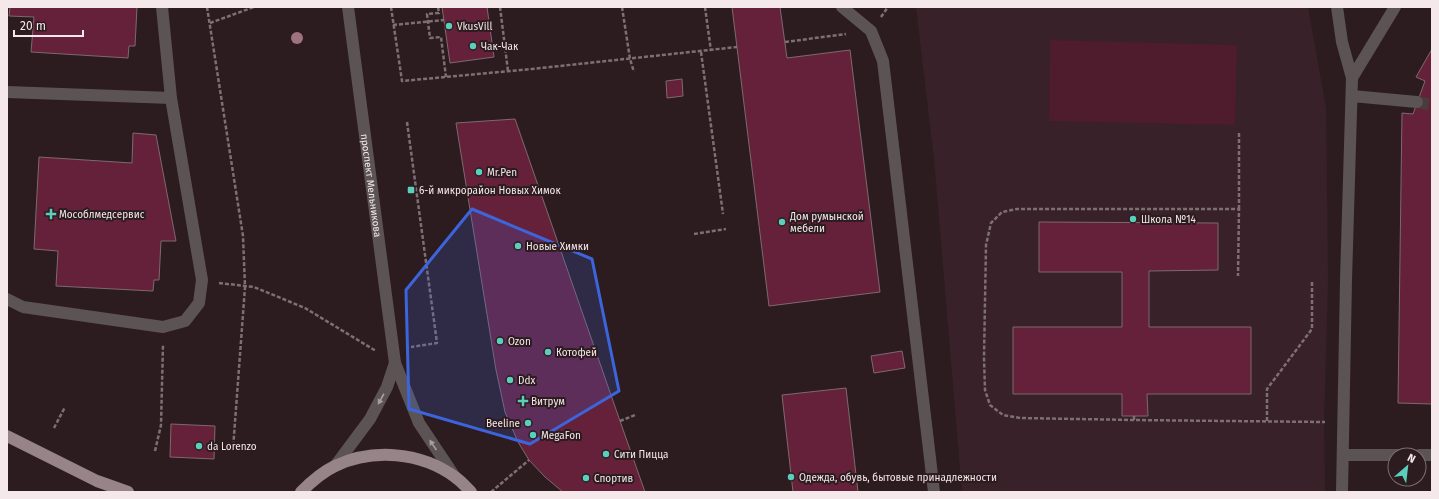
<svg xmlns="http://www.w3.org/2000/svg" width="1439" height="499" font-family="'Fira Sans',sans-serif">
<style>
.built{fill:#382128}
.green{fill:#4e1c2d}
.building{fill:#66213a;stroke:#7d696e}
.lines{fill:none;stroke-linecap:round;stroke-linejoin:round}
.minor-tunnel{stroke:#4a3b3e;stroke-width:12;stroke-dasharray:12 6;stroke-linecap:butt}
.path{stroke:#7d6f73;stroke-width:2.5;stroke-dasharray:4 2;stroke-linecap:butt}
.minor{stroke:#5c5355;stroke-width:12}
.major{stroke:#968489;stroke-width:12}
.tree{fill:#9e737f}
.oneway{fill:#a89ea0}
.marked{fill:#3d65db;fill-opacity:0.2;stroke:#3d65db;stroke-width:3;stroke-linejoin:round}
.poi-dot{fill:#5bcebc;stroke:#2c1c20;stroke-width:1.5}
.labels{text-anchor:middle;stroke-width:4;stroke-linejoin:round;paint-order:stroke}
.poi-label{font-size:10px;fill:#f4e8eb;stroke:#2c1c20;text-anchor:start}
.street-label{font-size:10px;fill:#f4e8eb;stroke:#2c1c20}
</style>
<rect width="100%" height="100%" fill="#2c1c20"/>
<polygon class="built" points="916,7 1308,7 1326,108 1328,280 1324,422 1325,492 962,492 934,159"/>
<polygon class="green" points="1050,40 1237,45 1235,125 1049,121"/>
<g class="building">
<polygon points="10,7 137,7 135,46 129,46 128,58 31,52 34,17 9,16"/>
<polygon points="442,7 487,7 494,57 450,63"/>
<polygon points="732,7 780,7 787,58 850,50 880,292 769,306"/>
<polygon points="1432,49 1432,404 1398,403 1402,113 1413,114 1425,81 1416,77"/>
<polygon points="682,79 683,96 667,98 666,81"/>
<polygon points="515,119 620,421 645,492 563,492 545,477 529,460 518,442 505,412 496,370 456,123"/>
<polygon points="133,133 156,135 176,241 161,241 159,280 154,280 153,291 56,286 58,251 34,249 39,157 132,163"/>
<polygon points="1039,222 1218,223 1218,270 1149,271 1149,327 1251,327 1251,394 1147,394 1148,416 1122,416 1122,394 1013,394 1013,327 1122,327 1122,272 1039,272"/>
<polygon points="902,351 905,368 874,373 871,356"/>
<polygon points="846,388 858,492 793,492 782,395"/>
<polygon points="171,424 215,426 214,459 170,457"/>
</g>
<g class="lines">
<polyline class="minor-tunnel" points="1417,102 1432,105"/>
<g class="path">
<polyline points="207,7 243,236 245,287 233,449"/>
<polyline points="391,7 402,81 532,69 737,47"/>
<polyline points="438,7 439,13 427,14 430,38 441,37 446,77"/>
<polyline points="500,7 508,71"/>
<polyline points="622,7 630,59 634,72"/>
<polyline points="705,7 711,51"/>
<polyline points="881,17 888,7"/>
<polyline points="210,23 254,7"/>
<polyline points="393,25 444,20"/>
<polyline points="785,42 846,34"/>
<polyline points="701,52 723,214"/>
<polyline points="407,122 437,343 411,347"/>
<polyline points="1239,209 1239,133"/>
<polyline points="694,234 726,229"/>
<polyline points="219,283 254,287 305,308 376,351"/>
<polyline points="1134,416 1134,420 1325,422"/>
<polyline points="1134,420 1020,418 1003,415 990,405 985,390 984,358 986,245 991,223 1002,212 1017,209 1239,209 1238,276"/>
<polyline points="620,421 635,415"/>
<polyline points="1267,421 1267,389 1312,329 1312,280"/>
<polyline points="54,428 65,407"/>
<polyline points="155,451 161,425 163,345"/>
<polyline points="491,492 529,460"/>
</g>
<g class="minor">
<path id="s1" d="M 348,7 L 395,363 L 419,423 L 455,477"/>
<polyline points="842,7 871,31 883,61 934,492"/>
<polyline points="1337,7 1342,42 1352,78 1346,280 1342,492"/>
<polyline points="1352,78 1395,7"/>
<polyline points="7,92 171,98 162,7"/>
<polyline points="1352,96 1417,102"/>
<polyline points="7,299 23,307 163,327 185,321 199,303 202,280 171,98"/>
<polyline points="1343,455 1402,455"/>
<polyline points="1419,455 1432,455"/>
<polyline points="335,466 370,419 387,387 395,363"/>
</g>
<g class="major">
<polyline points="7,436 97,481 128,492"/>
<path d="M 301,492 C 311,482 322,472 335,466 C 373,448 421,452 455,477 C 461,481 466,487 471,492"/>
</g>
</g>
<circle class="tree" cx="297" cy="38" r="6"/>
<defs><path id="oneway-solid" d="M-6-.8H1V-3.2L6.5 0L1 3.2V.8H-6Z"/></defs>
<g class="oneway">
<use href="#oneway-solid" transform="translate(381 399) rotate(119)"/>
<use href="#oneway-solid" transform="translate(433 445) rotate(-124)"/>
</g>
<path class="marked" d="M 472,209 L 592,259 L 619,391 L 530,444 L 409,409 L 406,290 Z"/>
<g class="poi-dot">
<circle cx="449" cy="26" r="4"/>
<circle cx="473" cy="46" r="4"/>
<circle cx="479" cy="172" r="4"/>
<rect x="407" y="186" width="8" height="8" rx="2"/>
<path d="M49 208h4v4h4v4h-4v4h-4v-4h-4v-4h4z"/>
<circle cx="1133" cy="219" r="4"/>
<circle cx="782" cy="222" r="4"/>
<circle cx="518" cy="246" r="4"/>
<circle cx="500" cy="341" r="4"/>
<circle cx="548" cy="352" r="4"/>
<circle cx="510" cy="380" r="4"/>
<path d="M521 395h4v4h4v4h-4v4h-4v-4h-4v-4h4z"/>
<circle cx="528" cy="423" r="4"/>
<circle cx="533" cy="435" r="4"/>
<circle cx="199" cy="446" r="4"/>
<circle cx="606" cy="454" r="4"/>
<circle cx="791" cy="477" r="4"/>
<circle cx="586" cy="478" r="4"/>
</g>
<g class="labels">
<g class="poi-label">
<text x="457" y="30">VkusVill</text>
<text x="481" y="50">Чак-Чак</text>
<text x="487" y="176">Mr.Pen</text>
<text x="419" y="194">6-й микрорайон Новых Химок</text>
<text x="59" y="218">Мособлмедсервис</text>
<text x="790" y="220">Дом румынской<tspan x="790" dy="12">мебели</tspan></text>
<text x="1141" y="223">Школа №14</text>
<text x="526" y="250">Новые Химки</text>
<text x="508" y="345">Ozon</text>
<text x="556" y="356">Котофей</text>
<text x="518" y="384">Ddx</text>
<text x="531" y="405">Витрум</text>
<text x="520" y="427" text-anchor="end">Beeline</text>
<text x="541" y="439">MegaFon</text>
<text x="207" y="450">da Lorenzo</text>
<text x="614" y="458">Сити Пицца</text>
<text x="799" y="481">Одежда, обувь, бытовые принадлежности</text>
<text x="594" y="482">Спортив</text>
</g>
<g class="street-label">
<text dy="4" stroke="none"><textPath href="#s1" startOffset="180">проспект Мельникова</textPath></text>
</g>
</g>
<rect width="1439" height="499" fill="none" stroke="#f4e8eb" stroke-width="16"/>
<g transform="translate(1407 467) rotate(28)"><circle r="19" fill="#2c1c20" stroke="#7c6e71"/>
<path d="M0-3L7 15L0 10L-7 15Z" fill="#5bcebc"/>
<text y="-6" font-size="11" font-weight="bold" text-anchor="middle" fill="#f4e8eb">N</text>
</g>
<path d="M14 30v6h69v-6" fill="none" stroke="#f4e8eb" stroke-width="2"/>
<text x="20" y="30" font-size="12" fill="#f4e8eb" stroke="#2c1c20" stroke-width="3" paint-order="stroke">20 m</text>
</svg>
